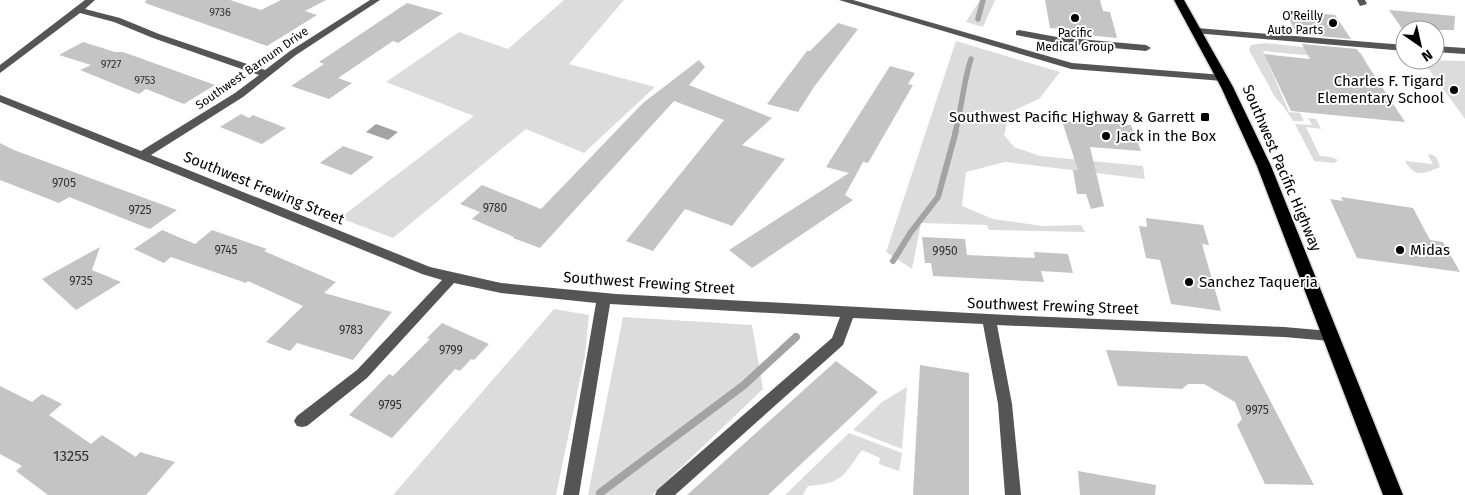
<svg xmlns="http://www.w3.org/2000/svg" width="1465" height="495" font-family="'Fira Sans',sans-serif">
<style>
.green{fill:#dcdcdc}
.water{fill:#a3a3a3}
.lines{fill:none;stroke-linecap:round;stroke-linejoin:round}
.stream-far2{stroke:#a3a3a3;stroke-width:5.5}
.stream-far1{stroke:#a3a3a3;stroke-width:6}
.stream{stroke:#a3a3a3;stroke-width:8}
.building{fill:#c4c4c4}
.highway-casing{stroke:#dbdbdb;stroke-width:3}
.minor{fill:#555;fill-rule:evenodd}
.highway{fill:#000;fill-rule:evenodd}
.poi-dot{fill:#000;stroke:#fff;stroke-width:2}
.labels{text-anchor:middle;stroke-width:4;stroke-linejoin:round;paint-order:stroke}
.far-number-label{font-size:11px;fill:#313131}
.far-poi-label{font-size:12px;fill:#000;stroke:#fff;text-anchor:end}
.far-street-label{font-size:12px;fill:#000;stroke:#fff}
.number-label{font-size:12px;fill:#313131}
.poi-label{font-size:15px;fill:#000;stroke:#fff;text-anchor:start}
.street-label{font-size:15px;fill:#000;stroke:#fff}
.near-number-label{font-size:15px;fill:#313131}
</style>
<rect width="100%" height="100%" fill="#fff"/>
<g class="green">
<polygon points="564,0 624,0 569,64 655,87 584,153 526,129 393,238 340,218 474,116 386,82 459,32 508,49"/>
<polygon points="980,0 995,0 983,27 966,22"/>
<polygon points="956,41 1060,72 1039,99 1010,112 1004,135 1014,147 1040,156 1143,166 1145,179 1005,162 966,172 962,206 993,219 1043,226 1081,225 1085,232 989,230 987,225 921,223 912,269 886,252"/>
<polygon points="1265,43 1361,53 1366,61 1263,51 1289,112 1300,113 1304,121 1293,121 1284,107 1275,97 1249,50 1251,45"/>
<polygon points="1422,60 1465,61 1465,119"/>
<polygon points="1308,118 1316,119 1321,129 1306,127 1320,156 1331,157 1338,160 1334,163 1314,161 1295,124 1312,125"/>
<path d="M 1430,154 L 1436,157 L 1440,167 C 1423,174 1415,178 1405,161 L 1433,164 L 1428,155 Z"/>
<polygon points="554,309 589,315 585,355 556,495 393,495"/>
<polygon points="623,317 752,325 763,389 652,495 588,495"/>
<polygon points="907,387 902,449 853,430 882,402"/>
<path d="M 849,433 L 902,453 L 899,471 L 879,464 L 880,458 L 862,450 C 842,477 843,483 808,486 L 803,495 L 785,495 Z"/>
</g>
<polygon class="water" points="376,124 398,132 388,140 366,132"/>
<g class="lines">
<g class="stream-far2">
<polyline points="978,19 983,0"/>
<path d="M 955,133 C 962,108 963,83 971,59"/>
</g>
<polyline class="stream-far1" points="893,261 911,232 938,197 956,131"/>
<polyline class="stream" points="600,493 744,385 796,337"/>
</g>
<g class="building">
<polygon points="146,0 230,0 261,10 281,0 326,0 305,11 317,15 267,46 145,3"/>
<polygon points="1045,0 1100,0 1103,11 1110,12 1117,38 1076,34 1075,30 1050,28"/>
<polygon points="407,3 443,13 398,43 393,41 338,78 352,83 329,99 291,86 324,64 319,62"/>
<polygon points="1284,10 1335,15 1351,39 1297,34"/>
<polygon points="1389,10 1455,16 1454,30 1403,30"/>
<polygon points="838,23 858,29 814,87 798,112 767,104 807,51 810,51"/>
<polygon points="83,42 115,52 123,52 215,85 184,104 146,89 139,94 80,70 91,65 59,55"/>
<polygon points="1302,44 1357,49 1405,122 1291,111 1264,54 1310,59"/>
<polygon points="699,60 705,67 689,85 772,118 742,145 785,159 732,226 685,209 653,251 626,241 724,120 674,101 540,248 513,238 514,237 472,219 480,212 460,204 482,185 541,209 643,103"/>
<polygon points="890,66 915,73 908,84 913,85 868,163 863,162 845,195 853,200 752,268 729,250 849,173 826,167"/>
<polygon points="241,114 249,118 253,115 286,128 262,144 220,127"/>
<polygon points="1062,121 1131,125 1141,151 1090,147 1104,206 1091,209 1086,194 1077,194 1073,170 1078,170"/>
<polygon points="0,143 14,150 177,210 150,229 69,197 59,203 0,180"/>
<polygon points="343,146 374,157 351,175 320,163"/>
<polygon points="1341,197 1413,208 1430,240 1443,242 1460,272 1357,258 1330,199 1343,201"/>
<polygon points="1146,218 1203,225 1209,245 1202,244 1221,311 1171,304 1160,260 1146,258 1139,226 1147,227"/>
<polygon points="162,230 195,244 212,230 267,249 264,251 336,282 324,293 392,312 353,360 297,343 290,351 266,342 303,306 248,281 246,283 171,257 164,263 134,249"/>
<polygon points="922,237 965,239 967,255 1035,258 1034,252 1068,254 1073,273 1041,271 1044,282 933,276 931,263 925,263"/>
<polygon points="100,247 92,270 121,282 76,310 42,279"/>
<polygon points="442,323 489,344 474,360 471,359 460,371 455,369 392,438 349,415 389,374 393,376 430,339 427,338"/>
<polygon points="1106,350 1247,356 1314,485 1265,484 1237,425 1242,419 1235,402 1204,384 1188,384 1182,389 1118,386"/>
<polygon points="836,361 878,392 768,495 687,495"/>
<polygon points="920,365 969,373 969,495 913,495"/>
<polygon points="0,386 32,402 42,394 62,404 49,415 91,444 102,435 136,457 140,452 175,462 146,495 48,495 16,471 22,466 0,454"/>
<polygon points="1078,471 1156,485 1155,495 1080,495"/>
</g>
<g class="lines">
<g class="highway-casing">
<polygon id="highway" points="1174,0 1184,0 1233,87 1271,166 1403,495 1383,495 1257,166 1221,87"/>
</g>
<g class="minor">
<polygon points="85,0 95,0 85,9 120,18 159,34 265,70 290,51 370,0 380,0 296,55 243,97 151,155 430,267 501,283 616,294 1007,315 1284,327 1330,331 1335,332 1337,336 1335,340 1330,341 1284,337 997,325 1012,404 1021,495 1005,495 998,404 983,324 853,318 843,345 675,495 655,495 657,490 832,338 840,317 610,304 579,495 563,495 596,303 501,293 454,283 367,378 307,426 302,427 297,426 294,421 297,416 357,370 442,280 422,274 0,102 0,95 141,151 235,93 259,75 153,38 114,22 80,13 0,73 0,65"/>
<polygon points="839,0 853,0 1072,63 1223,75 1228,78 1223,81 1071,69"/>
<polygon points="1357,0 1365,0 1367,4 1360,6"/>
<polygon points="1197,28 1405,45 1405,51 1194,33 1194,29"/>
<polygon points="1019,30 1057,37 1146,45 1151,48 1146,51 1057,43 1016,35 1016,31"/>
<polygon points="1435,46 1465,48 1465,54 1435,52"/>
</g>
<use href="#highway" class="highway"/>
</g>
<g class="poi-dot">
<circle cx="1075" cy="18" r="5"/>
<circle cx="1333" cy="23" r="5"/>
<circle cx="1454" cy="90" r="5"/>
<rect x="1200" y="112" width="10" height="10" rx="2.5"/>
<circle cx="1106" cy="136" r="5"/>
<circle cx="1400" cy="250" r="5"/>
<circle cx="1189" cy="282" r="5"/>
</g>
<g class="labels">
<g class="far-number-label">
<text x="220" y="16">9736</text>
<text x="111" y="68">9727</text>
<text x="145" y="84">9753</text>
</g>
<g class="far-poi-label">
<text x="1323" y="20">O'Reilly<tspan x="1323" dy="14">Auto Parts</tspan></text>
<text x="1075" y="37" text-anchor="middle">Pacific<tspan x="1075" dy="14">Medical Group</tspan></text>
</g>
<g class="far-street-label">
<text transform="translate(252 68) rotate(-35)" y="4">Southwest Barnum Drive</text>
</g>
<g class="number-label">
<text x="64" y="187">9705</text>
<text x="495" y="212">9780</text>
<text x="140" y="214">9725</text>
<text x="226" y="254">9745</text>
<text x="945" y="255">9950</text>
<text x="81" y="285">9735</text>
<text x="351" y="334">9783</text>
<text x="451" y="354">9799</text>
<text x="390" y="409">9795</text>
<text x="1257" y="414">9975</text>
</g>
<g class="poi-label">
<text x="1444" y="86" text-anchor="end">Charles F. Tigard<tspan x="1444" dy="17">Elementary School</tspan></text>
<text x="1195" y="122" text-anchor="end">Southwest Pacific Highway &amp; Garrett</text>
<text x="1116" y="141">Jack in the Box</text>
<text x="1410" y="255">Midas</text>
<text x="1199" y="287">Sanchez Taqueria</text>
</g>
<g class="street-label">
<text transform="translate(1282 168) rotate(67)" y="5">Southwest Pacific Highway</text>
<text transform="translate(264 188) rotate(22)" y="5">Southwest Frewing Street</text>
<text transform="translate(649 283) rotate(4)" y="5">Southwest Frewing Street</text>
<text transform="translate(1053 306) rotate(2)" y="5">Southwest Frewing Street</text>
</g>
<g class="near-number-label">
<text x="71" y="461">13255</text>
</g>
</g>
<g transform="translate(1420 45) rotate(146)"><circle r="24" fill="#ffffff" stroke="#999999"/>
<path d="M0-4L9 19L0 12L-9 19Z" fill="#000000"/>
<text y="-8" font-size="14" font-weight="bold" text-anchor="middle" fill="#000000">N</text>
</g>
</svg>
